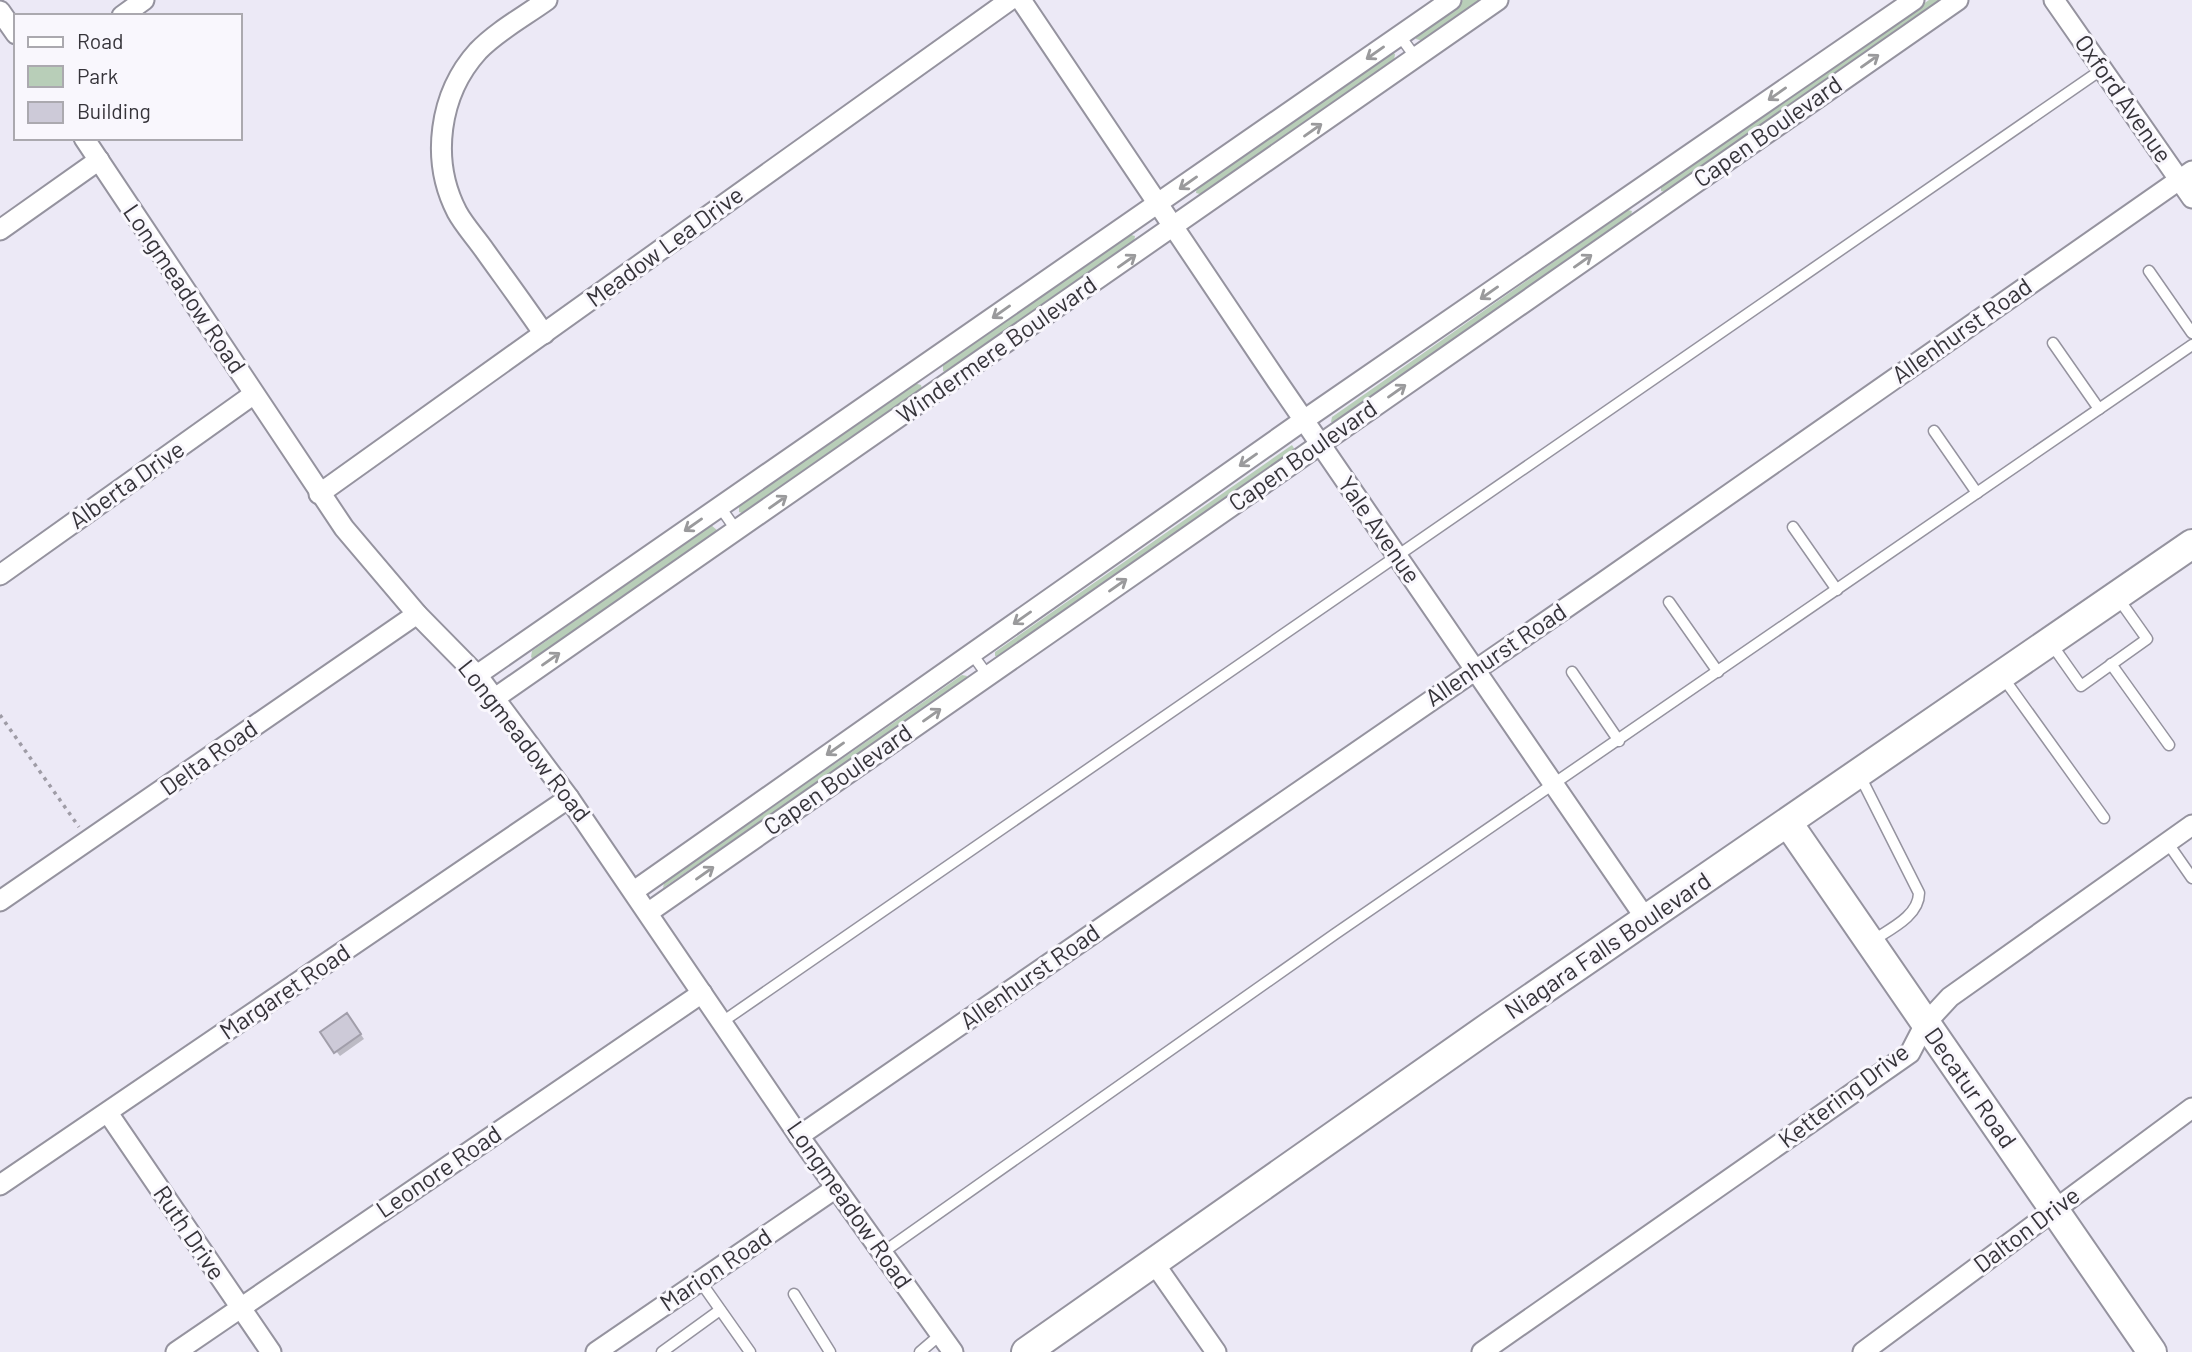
<svg xmlns="http://www.w3.org/2000/svg" width="2192" height="1352" font-family="Barlow,sans-serif">
<style>
.green{fill:#b8ceb8}
.shadow{fill:#0003}
.building{fill:#cdcad8;stroke:#a19eaa;stroke-width:2}
.lines{fill:none;stroke-linecap:round;stroke-linejoin:round}
.lane-casing{stroke:#95939f;stroke-width:13}
.street-casing{stroke:#95939f;stroke-width:23}
.secondary-casing{stroke:#95939f;stroke-width:32}
.path{stroke:#9f9ca6;stroke-width:3.5;stroke-dasharray:3.5 5;stroke-linecap:butt}
.lane{stroke:#fff;stroke-width:10}
.street{stroke:#fff;stroke-width:19}
.secondary{stroke:#fff;stroke-width:28}
.oneway{stroke:#9a9a9c}
.labels{text-anchor:middle;stroke-width:6;stroke-linejoin:round;paint-order:stroke}
.street-label{font-size:24px;fill:#36343a;stroke:#f9f7fd}
</style>
<rect width="100%" height="100%" fill="#ece9f6"/>
<g class="green">
<polygon points="1463,0 1481,0 1423,41 1416,39 1417,32"/>
<polygon points="1929,0 1940,0 1665,192 1661,191 1661,187"/>
<polygon points="1392,52 1395,54 1394,61 1203,195 1196,193 1197,186"/>
<polygon points="1628,210 1632,211 1631,215 1335,423 1331,422 1332,417"/>
<polygon points="1128,234 1135,236 1134,243 946,373 943,371 943,363"/>
<polygon points="914,383 921,385 922,389 745,514 739,512 739,505"/>
<polygon points="1292,445 1295,450 999,657 995,656 995,652"/>
<polygon points="711,525 718,531 534,660 531,657 532,651"/>
<polygon points="962,675 967,676 966,680 663,888 664,883"/>
</g>
<polygon class="shadow" points="351,1020 364,1039 340,1056 336,1051"/>
<polygon class="building" points="347,1013 361,1034 334,1053 320,1032"/>
<g class="lines">
<g class="lane-casing">
<g id="lane">
<polyline points="1400,36 1416,58"/>
<polyline points="2149,271 2192,333"/>
<polyline points="2053,343 2099,409"/>
<polyline points="1934,431 1977,493"/>
<polyline points="720,507 737,531"/>
<polyline points="1793,527 1837,590"/>
<polyline points="1669,602 1718,672"/>
<polyline points="2050,642 2081,686 2147,639 2118,598"/>
<polyline points="972,654 988,676"/>
<polyline points="2111,664 2169,745"/>
<polyline points="1572,672 1619,741"/>
<polyline points="2002,676 2104,818"/>
<path d="M 1860,776 L 1919,893 C 1919,916 1890,929 1872,941"/>
<polyline points="2167,842 2192,878"/>
<polyline points="722,1022 2101,70"/>
<polyline points="882,1253 1335,934 2192,345"/>
<polyline points="700,1281 750,1352"/>
<polyline points="794,1294 830,1352"/>
<polyline points="662,1352 720,1310"/>
<polyline points="920,1352 941,1334"/>
</g>
</g>
<g class="street-casing">
<g id="street">
<polyline points="1021,0 1277,381 1646,919"/>
<polyline points="2054,0 2192,198"/>
<polyline points="0,11 16,34"/>
<polyline points="122,16 144,0"/>
<polyline points="84,138 344,528 417,614 477,675 569,798 799,1136 953,1352"/>
<polyline points="0,230 99,160"/>
<path d="M 544,334 C 525,306 505,279 485,251 C 476,238 464,225 457,212 C 430,160 439,94 478,51 C 497,31 525,16 547,0"/>
<polyline points="319,494 1010,0"/>
<polyline points="0,575 254,394"/>
<polyline points="477,675 1451,0"/>
<polyline points="495,698 1498,0"/>
<polyline points="634,891 1304,420 1914,0"/>
<polyline points="0,901 417,614"/>
<polyline points="649,912 1958,0"/>
<polyline points="108,1113 271,1352"/>
<polyline points="799,1136 1602,583 2192,171"/>
<polyline points="0,1185 569,798"/>
<polyline points="1154,1263 1216,1352"/>
<polyline points="176,1352 702,993"/>
<polyline points="596,1352 836,1188"/>
<polyline points="1482,1352 1910,1053 1925,1024 1950,997 2192,825"/>
<polyline points="1863,1352 2192,1108"/>
</g>
</g>
<g class="secondary-casing">
<g id="secondary">
<polyline points="1788,823 2152,1352"/>
<polyline points="1026,1352 1489,1027 2192,544"/>
</g>
</g>
<polyline class="path" points="0,715 79,827"/>
<use href="#lane" class="lane"/>
<use href="#street" class="street"/>
<use href="#secondary" class="secondary"/>
</g>
<defs><path id="oneway-shaft" d="M-6 0H5M1.5-3L5.5 0L1.5 3" fill="none" stroke-width="1.6" stroke-linecap="round" stroke-linejoin="round" transform="scale(1.75)"/></defs>
<g class="oneway">
<use href="#oneway-shaft" transform="translate(1375 53) rotate(145)"/>
<use href="#oneway-shaft" transform="translate(1870 61) rotate(-35)"/>
<use href="#oneway-shaft" transform="translate(1777 94) rotate(145)"/>
<use href="#oneway-shaft" transform="translate(1313 130) rotate(-35)"/>
<use href="#oneway-shaft" transform="translate(1188 183) rotate(145)"/>
<use href="#oneway-shaft" transform="translate(1127 261) rotate(-35)"/>
<use href="#oneway-shaft" transform="translate(1583 261) rotate(-35)"/>
<use href="#oneway-shaft" transform="translate(1489 293) rotate(145)"/>
<use href="#oneway-shaft" transform="translate(1001 312) rotate(145)"/>
<use href="#oneway-shaft" transform="translate(1397 391) rotate(-35)"/>
<use href="#oneway-shaft" transform="translate(1248 460) rotate(145)"/>
<use href="#oneway-shaft" transform="translate(778 502) rotate(-35)"/>
<use href="#oneway-shaft" transform="translate(693 525) rotate(145)"/>
<use href="#oneway-shaft" transform="translate(1118 585) rotate(-35)"/>
<use href="#oneway-shaft" transform="translate(1022 618) rotate(145)"/>
<use href="#oneway-shaft" transform="translate(551 659) rotate(-35)"/>
<use href="#oneway-shaft" transform="translate(932 715) rotate(-35)"/>
<use href="#oneway-shaft" transform="translate(835 749) rotate(145)"/>
<use href="#oneway-shaft" transform="translate(705 873) rotate(-35)"/>
</g>
<g class="labels">
<g class="street-label">
<text transform="translate(2123 99) rotate(55)" y="8">Oxford Avenue</text>
<text transform="translate(1768 132) rotate(-35)" y="8">Capen Boulevard</text>
<text transform="translate(665 247) rotate(-36)" y="8">Meadow Lea Drive</text>
<text transform="translate(184 289) rotate(56)" y="8">Longmeadow Road</text>
<text transform="translate(1962 331) rotate(-35)" y="8">Allenhurst Road</text>
<text transform="translate(997 350) rotate(-35)" y="8">Windermere Boulevard</text>
<text transform="translate(1303 456) rotate(-35)" y="8">Capen Boulevard</text>
<text transform="translate(127 485) rotate(-35)" y="8">Alberta Drive</text>
<text transform="translate(1379 530) rotate(55)" y="8">Yale Avenue</text>
<text transform="translate(1496 655) rotate(-34)" y="8">Allenhurst Road</text>
<text transform="translate(524 741) rotate(52)" y="8">Longmeadow Road</text>
<text transform="translate(209 758) rotate(-35)" y="8">Delta Road</text>
<text transform="translate(838 780) rotate(-35)" y="8">Capen Boulevard</text>
<text transform="translate(1608 946) rotate(-34)" y="8">Niagara Falls Boulevard</text>
<text transform="translate(1030 977) rotate(-35)" y="8">Allenhurst Road</text>
<text transform="translate(285 992) rotate(-34)" y="8">Margaret Road</text>
<text transform="translate(1970 1088) rotate(55)" y="8">Decatur Road</text>
<text transform="translate(1844 1096) rotate(-37)" y="8">Kettering Drive</text>
<text transform="translate(439 1172) rotate(-34)" y="8">Leonore Road</text>
<text transform="translate(849 1205) rotate(55)" y="8">Longmeadow Road</text>
<text transform="translate(2027 1230) rotate(-37)" y="8">Dalton Drive</text>
<text transform="translate(189 1233) rotate(56)" y="8">Ruth Drive</text>
<text transform="translate(716 1270) rotate(-34)" y="8">Marion Road</text>
</g>
</g>
<rect x="14" y="14" width="228" height="126" fill="#f9f7fd" stroke="#aba9af" stroke-width="2"/>
<rect x="28" y="37" width="35" height="10" fill="#ffffff" stroke="#aba9af" stroke-width="2"/>
<text x="77" y="49" font-size="21" fill="#36343a">Road</text>
<rect x="28" y="66" width="35" height="21" fill="#b8ceb8" stroke="#aba9af" stroke-width="2"/>
<text x="77" y="84" font-size="21" fill="#36343a">Park</text>
<rect x="28" y="102" width="35" height="21" fill="#cdcad8" stroke="#aba9af" stroke-width="2"/>
<text x="77" y="119" font-size="21" fill="#36343a">Building</text>
</svg>
